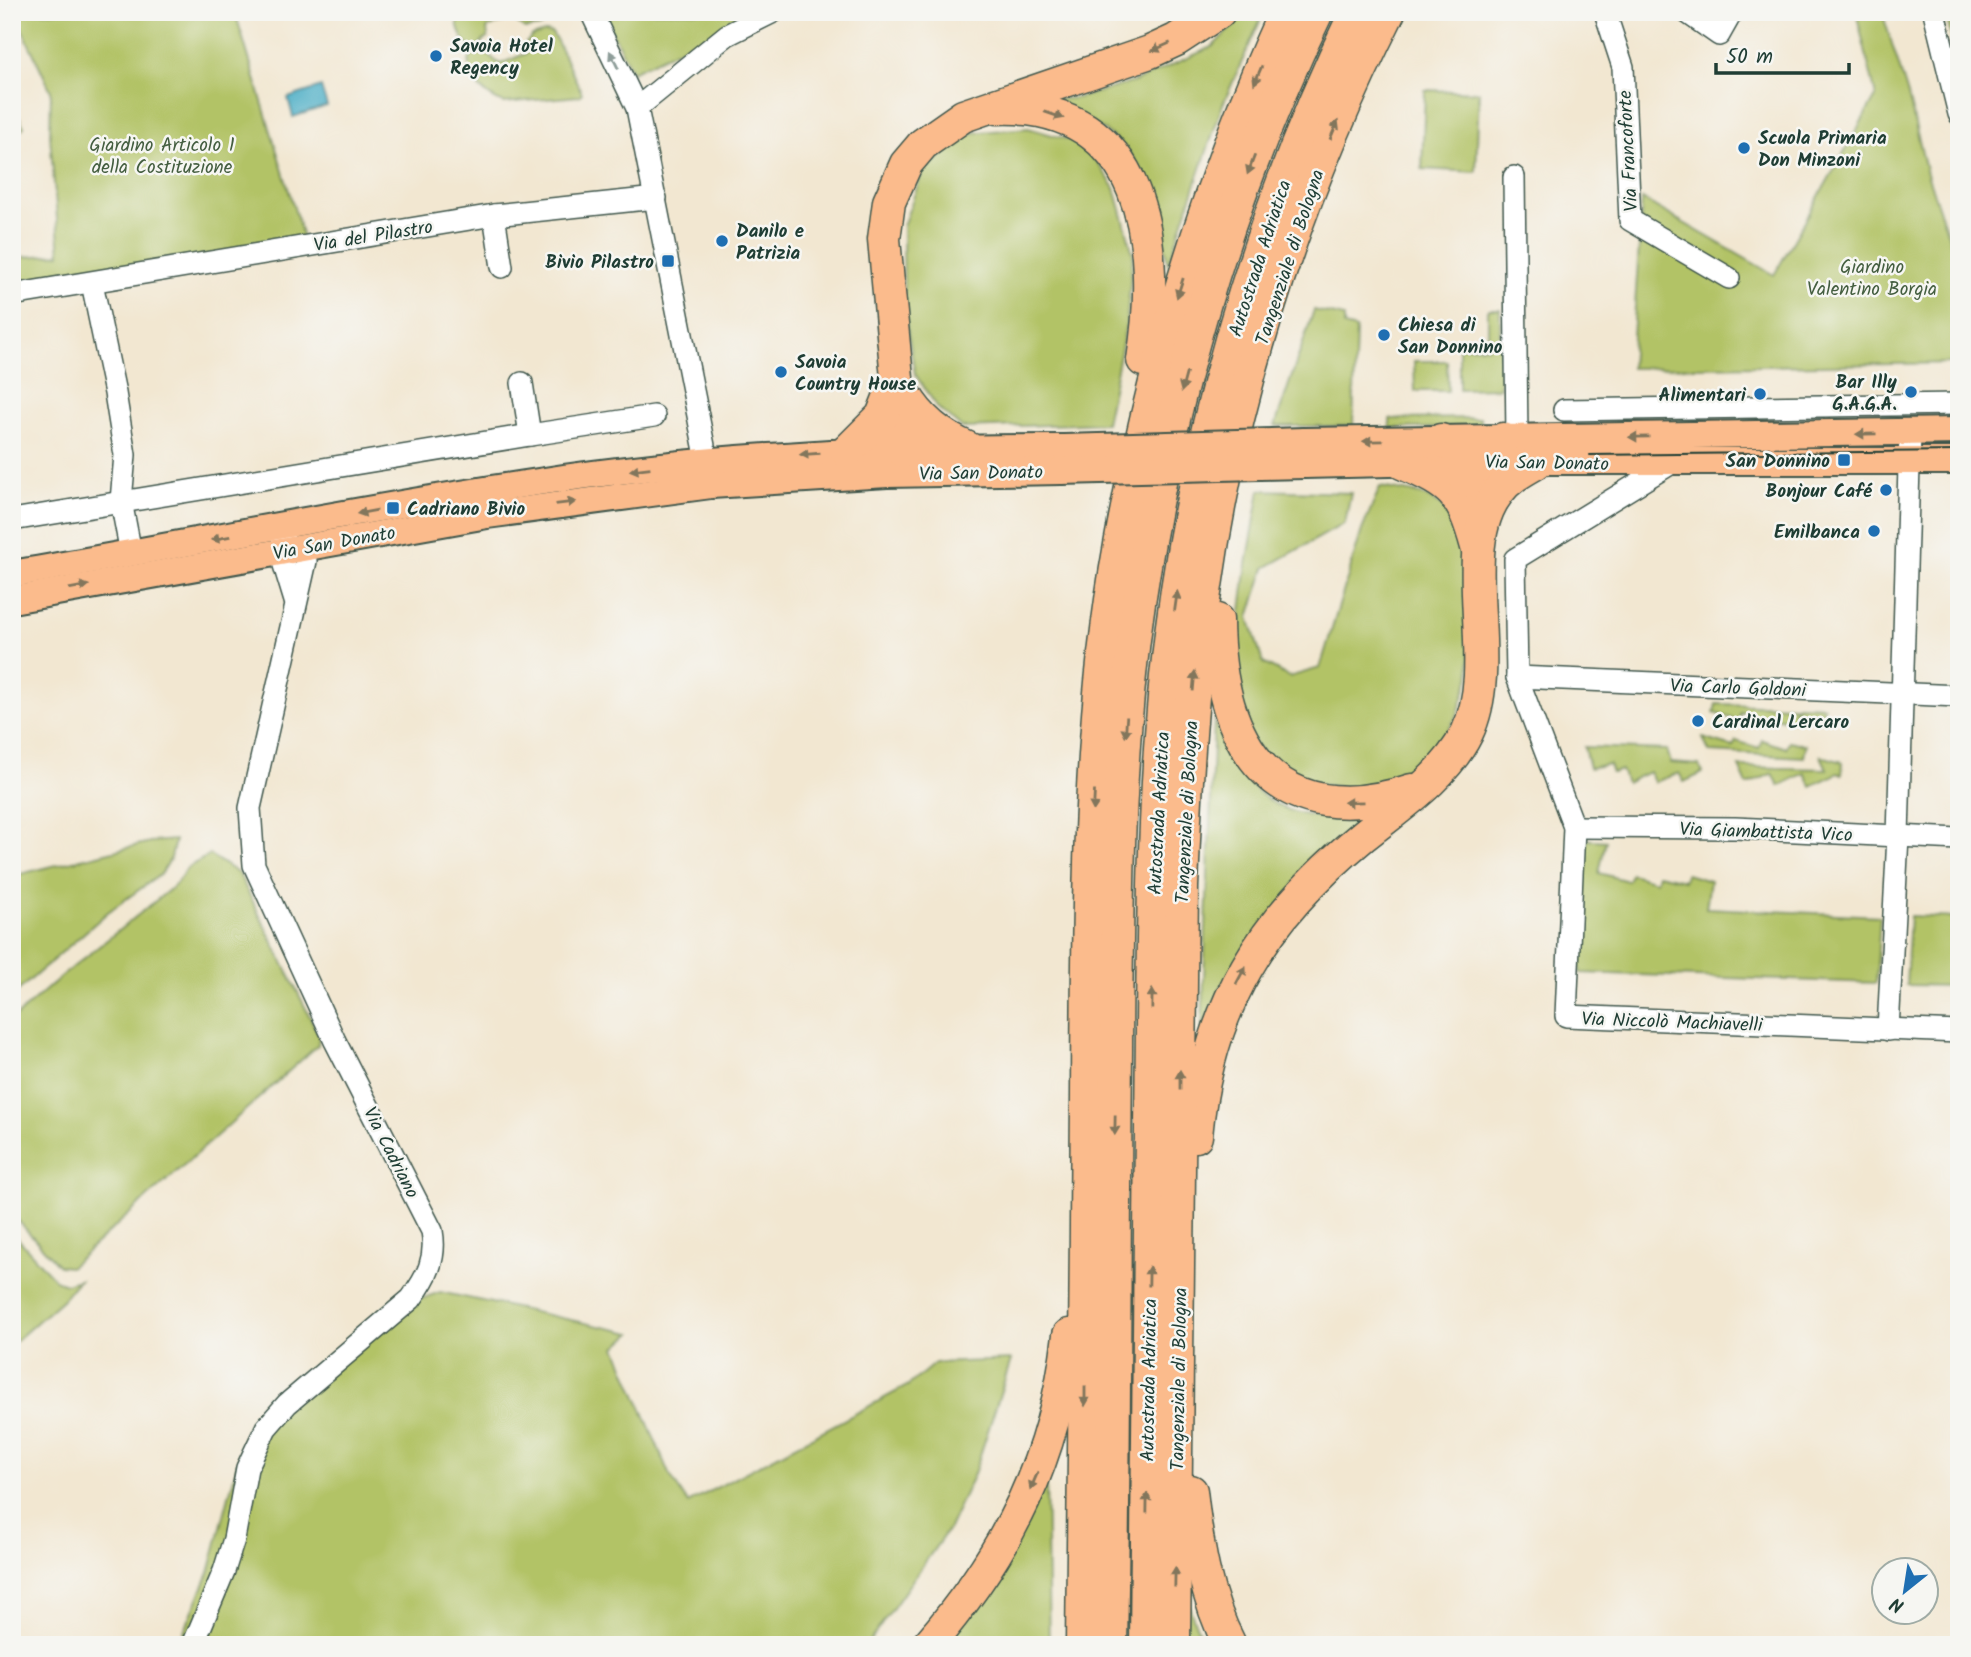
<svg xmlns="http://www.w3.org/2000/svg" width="1971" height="1657" font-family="Kalam,sans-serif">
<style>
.green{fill:#b2c366;stroke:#68804d;stroke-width:2}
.water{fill:#46acc5;stroke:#32747c;stroke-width:2}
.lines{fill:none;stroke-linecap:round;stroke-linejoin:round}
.minor-casing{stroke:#3f564c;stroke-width:24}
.major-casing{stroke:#3f564c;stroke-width:30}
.highway-casing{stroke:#3f564c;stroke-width:35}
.minor{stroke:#fff;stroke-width:21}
.major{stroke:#fbbb8c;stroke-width:26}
.highway{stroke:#fbbb8c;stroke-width:32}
.tram{stroke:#1f3d34;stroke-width:2}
.major-bridge-casing{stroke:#3f564c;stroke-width:30;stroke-linecap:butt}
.major-bridge{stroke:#fbbb8c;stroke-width:26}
.oneway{fill:#82765c}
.oneway2{fill:#8f9e9a}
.poi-dot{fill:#1f6fb2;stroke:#f6f6f2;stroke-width:2.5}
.labels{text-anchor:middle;stroke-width:5;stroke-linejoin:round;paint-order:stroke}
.poi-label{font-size:19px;font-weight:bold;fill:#1f3d34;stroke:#f6f6f2;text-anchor:start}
.park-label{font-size:19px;fill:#445e40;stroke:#f6f6f2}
.street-label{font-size:19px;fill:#1f3d34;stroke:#f6f6f2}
</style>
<rect width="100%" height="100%" fill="#f6f6f2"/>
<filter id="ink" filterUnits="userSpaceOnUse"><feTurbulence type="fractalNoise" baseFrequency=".0143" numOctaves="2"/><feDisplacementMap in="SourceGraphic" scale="14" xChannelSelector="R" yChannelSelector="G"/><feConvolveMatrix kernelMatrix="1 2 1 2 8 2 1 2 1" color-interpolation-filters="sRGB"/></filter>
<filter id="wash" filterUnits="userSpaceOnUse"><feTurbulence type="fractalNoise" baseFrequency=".00686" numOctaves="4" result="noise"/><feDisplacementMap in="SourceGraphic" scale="28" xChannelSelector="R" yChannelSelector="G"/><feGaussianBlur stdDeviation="1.57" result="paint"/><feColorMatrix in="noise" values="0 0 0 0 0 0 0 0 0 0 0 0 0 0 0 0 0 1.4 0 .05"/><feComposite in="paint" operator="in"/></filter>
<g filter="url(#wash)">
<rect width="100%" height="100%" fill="#f2e7d1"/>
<g class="green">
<polygon points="14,12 235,12 304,241 12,293 12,258 60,254 50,136 51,91"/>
<path d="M 457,12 L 542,12 L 547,22 L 540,27 L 525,29 L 518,24 L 516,17 L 487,28 L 488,37 L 474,49 C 461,42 456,27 457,12 Z"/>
<polygon points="602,12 756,12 632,72"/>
<path d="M 1247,12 L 1264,12 L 1223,104 L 1168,265 C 1151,168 1139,139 1045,100 L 1077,98 L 1134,82 L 1212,47 Z"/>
<polygon points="1856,12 1882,12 1908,95 1927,174 1959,267 1959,363 1631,368 1642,199 1774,275 1876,96"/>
<polygon points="1945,12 1953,12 1959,38 1959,65"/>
<path d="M 545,32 L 552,33 L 557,41 L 582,93 L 579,96 L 504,103 C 487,97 461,76 471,56 C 489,49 487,56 500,64 L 527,53 L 526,43 L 532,36 Z"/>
<polygon points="1425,90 1479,92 1476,172 1422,169"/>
<polygon points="12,103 24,127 12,136"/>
<polygon points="1028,128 1084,144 1115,188 1133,254 1126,325 1106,423 962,428 938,408 915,374 904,309 903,226 923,171 969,133"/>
<polygon points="1488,309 1500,309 1500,388 1459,389 1459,347 1488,347"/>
<polygon points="1314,310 1344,317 1344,326 1356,329 1353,426 1275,426"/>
<polygon points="1414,361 1447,361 1448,391 1415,391"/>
<polygon points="1480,418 1481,428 1390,428 1390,419"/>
<polygon points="1380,487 1421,494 1447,509 1463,543 1470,676 1457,716 1420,772 1378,792 1288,780 1251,740 1232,686 1246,570 1260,490 1351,493 1345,523 1265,568 1249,617 1263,663 1289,677 1320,668 1362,530"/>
<polygon points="1716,704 1795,706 1792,721 1767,715 1765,720 1741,712 1738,720 1714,713"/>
<polygon points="1797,705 1824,706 1820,721 1795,715"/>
<path d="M 1214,721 C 1225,741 1235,766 1250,783 C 1282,820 1327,820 1371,815 L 1223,984 L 1202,1028 Z"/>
<polygon points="1703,738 1733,747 1736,741 1759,748 1762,740 1786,748 1789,741 1806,745 1804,757 1709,752"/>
<polygon points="1584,747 1667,750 1671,763 1699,765 1703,773 1684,782 1679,773 1655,782 1649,772 1626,783 1621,770 1612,773 1609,764 1589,768"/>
<polygon points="1821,756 1843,762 1842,775 1838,773 1811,786 1805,773 1779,786 1773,773 1747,785 1739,767 1827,769"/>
<polygon points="1582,839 1606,841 1599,873 1628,881 1631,874 1656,881 1658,874 1684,880 1686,874 1710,881 1706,908 1880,916 1876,983 1580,973"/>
<polygon points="175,840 171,858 161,874 108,912 12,996 12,876 150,842"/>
<polygon points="210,855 239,874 319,1035 318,1045 70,1267 59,1266 12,1214 12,1020 57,980 174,886 188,867"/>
<polygon points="1910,916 1959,918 1959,986 1906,985"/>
<polygon points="12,1232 55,1280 66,1284 79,1280 63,1299 12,1344"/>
<polygon points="440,1292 632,1333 616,1347 669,1474 688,1503 909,1385 935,1363 1011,1360 974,1474 949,1528 867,1645 178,1645 209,1573 242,1446 260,1416 402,1306"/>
<polygon points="1046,1479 1049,1645 945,1645"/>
<polygon points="1182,1589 1204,1645 1182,1645"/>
</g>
<polygon class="water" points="321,87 327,106 293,117 288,98"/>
</g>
<g filter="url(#ink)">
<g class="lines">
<g class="minor-casing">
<g id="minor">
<polyline points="591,12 637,108 710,476"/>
<polyline points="1605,12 1623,67 1630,220 1729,278"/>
<polyline points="1686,12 1719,35 1732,12"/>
<polyline points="1934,12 1959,114"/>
<polyline points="637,108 727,35 773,12"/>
<polyline points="1514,177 1517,439"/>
<polyline points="494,215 502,267"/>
<polyline points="92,283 115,393 125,455 121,501 131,553"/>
<polyline points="12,295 494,215 656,198"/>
<polyline points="522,383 530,435 654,416"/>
<polyline points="1564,410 1959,404"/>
<polyline points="1675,461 1515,559 1517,677 1574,827 1566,1016 1959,1032"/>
<polyline points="12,520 530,435"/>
<polyline points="284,536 280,552 295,601"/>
<polyline points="1517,677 1959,696"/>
<polyline points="1574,827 1735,828 1959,839"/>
<polyline points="1888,1030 1898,836 1910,433"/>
<path d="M 193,1645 L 224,1571 L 234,1539 L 247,1468 L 266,1428 L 287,1404 L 411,1299 C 427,1277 437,1259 432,1231 L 335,1041 L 254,865 L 250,808 L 306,561 L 305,547"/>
</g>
</g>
<g class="major-casing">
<g id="major">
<polyline points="1304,441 1959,431"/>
<polyline points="1304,465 1475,461 1959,461"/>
<path d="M 12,574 C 187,544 362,508 538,482 C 712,455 888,448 1064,448"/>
<polyline points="12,600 487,515 711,485 887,474 1061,471"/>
</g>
</g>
<g class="highway-casing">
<g id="highway">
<path d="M 998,108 C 1147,103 1161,247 1143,360"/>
<path d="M 905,394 C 920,420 942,437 968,448"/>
<polyline points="892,398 891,438 903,451 912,427 907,398"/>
<path d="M 1441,440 C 1480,458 1488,471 1486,513"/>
<polyline points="847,451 882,416 897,378 884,239 889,202 906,164 923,144 963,116 1150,52 1176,40 1219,12"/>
<path d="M 1402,463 C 1453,485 1462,493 1477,547"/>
<polyline points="1466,481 1475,461 1503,439"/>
<path d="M 1217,620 C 1218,745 1275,835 1412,790"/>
<path d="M 1196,1136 C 1208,1006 1263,918 1363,836 C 1399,807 1446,776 1467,733 C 1502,660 1452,550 1499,491 C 1509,478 1522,471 1536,463"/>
<path d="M 1191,1491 C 1197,1544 1205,1597 1230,1645"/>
<path d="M 928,1645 C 1009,1551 1055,1458 1069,1335"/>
<path d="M 1082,1645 C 1084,1461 1086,1278 1087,1094 C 1088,912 1087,725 1120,545 C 1153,361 1207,182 1285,12"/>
<path d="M 1111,1645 C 1115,1447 1114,1249 1116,1052 C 1117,894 1117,733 1143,577 C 1174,382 1231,190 1317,12"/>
<path d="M 1146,1645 C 1148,1472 1149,1299 1151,1127 C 1153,976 1151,825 1166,676 C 1190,447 1255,219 1356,12"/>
<path d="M 1174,1645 L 1182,887 C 1186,786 1191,686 1206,586 C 1234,386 1299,191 1389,12"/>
</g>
</g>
<use href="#minor" class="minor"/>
<use href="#major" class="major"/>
<use href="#highway" class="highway"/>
<polyline class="tram" points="1590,455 1959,451"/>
<g class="major-bridge-casing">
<g id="major-bridge">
<polyline points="1064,448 1304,441"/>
<polyline points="1061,471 1304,465"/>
</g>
</g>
<use href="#major-bridge" class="major-bridge"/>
</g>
<defs><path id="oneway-solid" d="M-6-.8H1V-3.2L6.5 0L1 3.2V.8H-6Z" transform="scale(1.75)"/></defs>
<g class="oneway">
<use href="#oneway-solid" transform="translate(1161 47) rotate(156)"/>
<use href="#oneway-solid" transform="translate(1258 75) rotate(113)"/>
<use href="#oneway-solid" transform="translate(1054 115) rotate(19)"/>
<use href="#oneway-solid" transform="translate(1334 130) rotate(-67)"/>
<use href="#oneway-solid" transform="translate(1251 165) rotate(111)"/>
<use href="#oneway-solid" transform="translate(1180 288) rotate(108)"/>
<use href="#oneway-solid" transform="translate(1184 382) rotate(105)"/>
<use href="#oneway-solid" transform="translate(1866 434) rotate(179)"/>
<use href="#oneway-solid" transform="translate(1639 437) rotate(179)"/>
<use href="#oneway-solid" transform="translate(1373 441) rotate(179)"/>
<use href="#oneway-solid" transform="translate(810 454) rotate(176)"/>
<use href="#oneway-solid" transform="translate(640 469) rotate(173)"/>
<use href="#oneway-solid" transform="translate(566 503) rotate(-7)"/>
<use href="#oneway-solid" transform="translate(367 512) rotate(170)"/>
<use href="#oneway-solid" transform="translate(221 538) rotate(170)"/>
<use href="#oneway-solid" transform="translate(79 587) rotate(-10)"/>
<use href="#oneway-solid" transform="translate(1176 601) rotate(-82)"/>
<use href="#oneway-solid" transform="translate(1194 681) rotate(-85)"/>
<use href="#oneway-solid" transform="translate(1126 727) rotate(94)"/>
<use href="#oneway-solid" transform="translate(1094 801) rotate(93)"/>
<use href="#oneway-solid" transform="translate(1354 802) rotate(179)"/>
<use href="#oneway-solid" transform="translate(1241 975) rotate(-62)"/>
<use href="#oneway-solid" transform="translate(1152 999) rotate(-89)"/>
<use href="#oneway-solid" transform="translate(1180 1080) rotate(-90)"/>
<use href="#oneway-solid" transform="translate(1115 1125) rotate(91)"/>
<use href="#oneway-solid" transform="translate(1149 1276) rotate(-89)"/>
<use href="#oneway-solid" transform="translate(1085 1396) rotate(90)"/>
<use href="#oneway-solid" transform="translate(1034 1481) rotate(113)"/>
<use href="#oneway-solid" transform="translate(1147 1503) rotate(-89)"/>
<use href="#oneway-solid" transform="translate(1175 1577) rotate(-89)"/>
</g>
<use class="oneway2" href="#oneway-solid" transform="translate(614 60) rotate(-116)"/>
</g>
<g class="poi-dot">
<circle cx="436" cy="56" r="7"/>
<circle cx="1744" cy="148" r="7"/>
<circle cx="722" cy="241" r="7"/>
<rect x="661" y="254" width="14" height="14" rx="3.5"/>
<circle cx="1384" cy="335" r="7"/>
<circle cx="781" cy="372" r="7"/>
<circle cx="1911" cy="392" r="7"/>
<circle cx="1760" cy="394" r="7"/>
<rect x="1837" y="453" width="14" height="14" rx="3.5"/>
<circle cx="1886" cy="490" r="7"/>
<rect x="386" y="501" width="14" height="14" rx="3.5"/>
<circle cx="1874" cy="531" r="7"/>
<circle cx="1698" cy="721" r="7"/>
</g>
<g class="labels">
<g class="poi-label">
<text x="450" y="52">Savoia Hotel<tspan x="450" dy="22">Regency</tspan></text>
<text x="1758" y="144">Scuola Primaria<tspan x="1758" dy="22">Don Minzoni</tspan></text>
<text x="736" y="237">Danilo e<tspan x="736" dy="22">Patrizia</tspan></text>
<text x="654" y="268" text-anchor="end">Bivio Pilastro</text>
<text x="1398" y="331">Chiesa di<tspan x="1398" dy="22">San Donnino</tspan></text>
<text x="795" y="368">Savoia<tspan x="795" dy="22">Country House</tspan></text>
<text x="1897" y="388" text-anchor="end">Bar Illy<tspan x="1897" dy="22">G.A.G.A.</tspan></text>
<text x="1746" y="401" text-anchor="end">Alimentari</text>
<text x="1830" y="467" text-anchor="end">San Donnino</text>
<text x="1872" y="497" text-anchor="end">Bonjour Café</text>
<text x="407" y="515">Cadriano Bivio</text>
<text x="1860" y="538" text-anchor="end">Emilbanca</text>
<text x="1712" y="728">Cardinal Lercaro</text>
</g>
<g class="park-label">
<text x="162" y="151">Giardino Articolo 1<tspan x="162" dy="22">della Costituzione</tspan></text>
<text x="1872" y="273">Giardino<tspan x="1872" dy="22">Valentino Borgia</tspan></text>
</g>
<g class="street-label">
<text transform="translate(1627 151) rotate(-93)" y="7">Via Francoforte</text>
<text transform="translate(373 235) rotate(-9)" y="7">Via del Pilastro</text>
<text transform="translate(1289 257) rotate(-72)" y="7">Tangenziale di Bologna</text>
<text transform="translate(1259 258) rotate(-72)" y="7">Autostrada Adriatica</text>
<text transform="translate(1547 462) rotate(1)" y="7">Via San Donato</text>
<text transform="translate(981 472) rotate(-1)" y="7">Via San Donato</text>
<text transform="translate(334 542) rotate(-10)" y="7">Via San Donato</text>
<text transform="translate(1738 687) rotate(2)" y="7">Via Carlo Goldoni</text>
<text transform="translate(1186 812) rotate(-87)" y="7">Tangenziale di Bologna</text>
<text transform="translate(1158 813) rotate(-87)" y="7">Autostrada Adriatica</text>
<text transform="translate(1766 831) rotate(2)" y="7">Via Giambattista Vico</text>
<text transform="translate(1672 1021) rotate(2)" y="7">Via Niccolò Machiavelli</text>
<text transform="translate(392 1152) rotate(63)" y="7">Via Cadriano</text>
<text transform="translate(1178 1379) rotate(-89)" y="7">Tangenziale di Bologna</text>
<text transform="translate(1148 1380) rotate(-89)" y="7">Autostrada Adriatica</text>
</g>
</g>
<rect width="1971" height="1657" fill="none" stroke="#f6f6f2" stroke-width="42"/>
<g transform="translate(1905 1591) rotate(210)"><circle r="33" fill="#f6f6f2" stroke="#a0aca6" stroke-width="2"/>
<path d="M0-5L12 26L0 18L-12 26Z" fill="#1f6fb2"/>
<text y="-10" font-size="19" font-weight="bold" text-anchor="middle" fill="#1f3d34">N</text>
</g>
<path d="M1716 63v10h133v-10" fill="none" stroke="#1f3d34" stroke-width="3.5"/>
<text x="1726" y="63" font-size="21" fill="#1f3d34" stroke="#f6f6f2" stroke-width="5" paint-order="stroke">50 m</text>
</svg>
